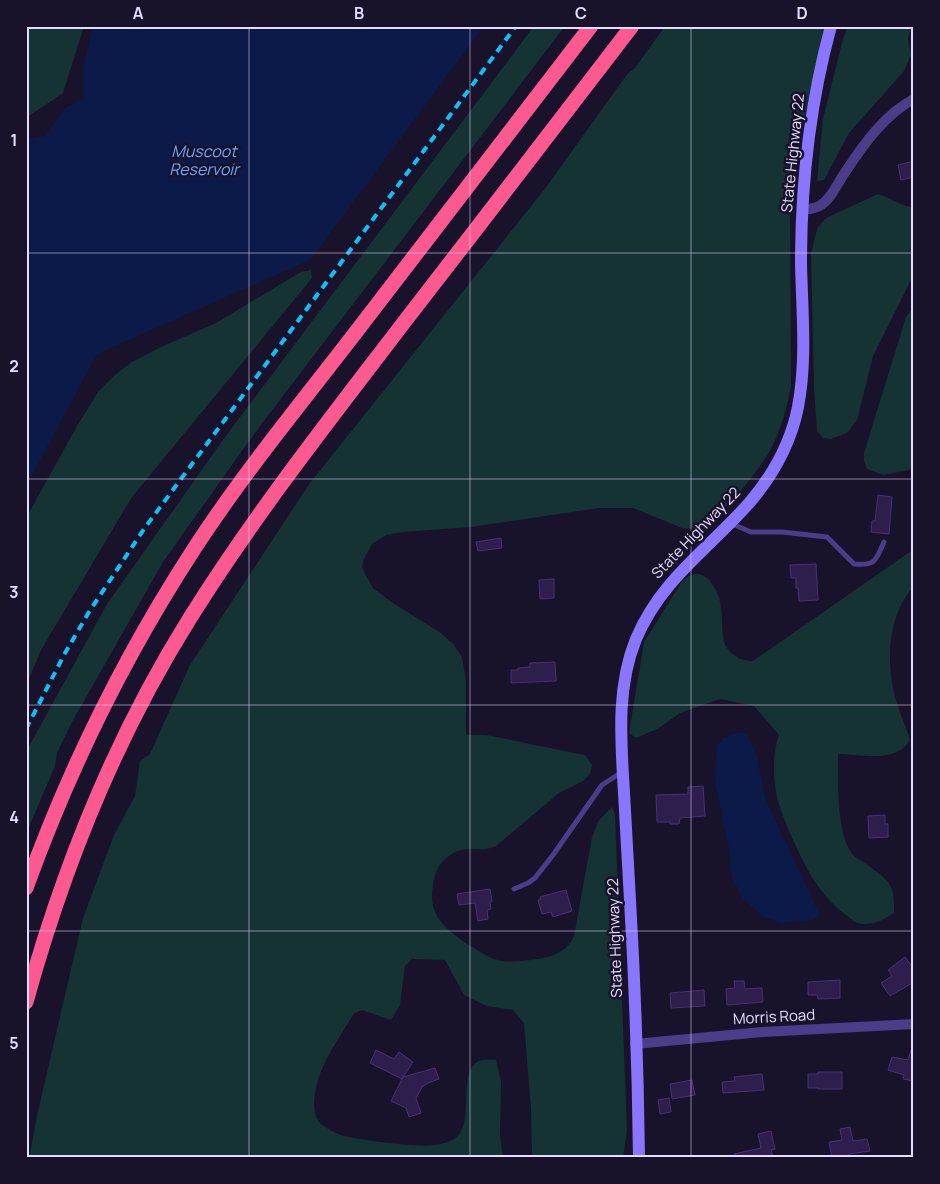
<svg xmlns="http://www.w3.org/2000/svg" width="940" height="1184" font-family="Manrope,sans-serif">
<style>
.green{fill:#153235}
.water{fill:#0c1a4a}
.building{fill:#2d1e4c;stroke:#483077}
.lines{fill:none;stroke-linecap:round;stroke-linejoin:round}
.lane{stroke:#4b3d89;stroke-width:5}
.street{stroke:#4b3d89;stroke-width:10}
.secondary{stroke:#8a75fd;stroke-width:12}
.highway{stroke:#fd5991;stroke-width:15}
.rail{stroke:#0bc3fb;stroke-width:4;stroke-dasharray:8 6;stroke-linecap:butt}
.grid{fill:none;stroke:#e5dcfe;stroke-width:1;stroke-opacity:0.55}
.labels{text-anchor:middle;stroke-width:5;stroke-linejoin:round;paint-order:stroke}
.street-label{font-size:15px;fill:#e5dcfe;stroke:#19122b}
.water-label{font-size:16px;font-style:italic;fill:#6ca6fd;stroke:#19122b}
.neatline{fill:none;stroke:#e5dcfe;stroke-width:2}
.grid-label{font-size:16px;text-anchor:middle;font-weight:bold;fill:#e5dcfe}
</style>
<rect width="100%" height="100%" fill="#19122b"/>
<g class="green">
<polygon points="26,26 84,26 63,93 26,118"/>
<polygon points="534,26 565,26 254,434 163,562 72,722 57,753 55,766 26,834 26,752 107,604 225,437"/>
<path d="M 665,26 L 825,26 L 791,178 L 790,194 L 791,385 C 788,406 781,428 772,447 C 764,464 721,518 705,526 C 697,529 690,529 682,528 L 633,508 L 599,508 L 471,527 L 403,532 L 386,535 L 372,544 L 364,559 L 362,567 L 365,574 L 373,588 L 393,603 L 441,633 L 453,644 L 462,657 L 466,681 L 466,735 L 486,735 L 585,755 L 592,765 L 590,774 L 583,781 L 559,793 L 496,846 C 478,854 467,843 449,856 C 438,864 435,872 433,885 C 427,916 446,929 469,945 C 480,952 490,959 503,961 C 512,963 548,959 556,954 C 564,950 570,945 574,936 L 592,837 L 599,820 L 612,807 L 615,815 L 627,1130 L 623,1158 L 532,1158 L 531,1109 L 524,1023 L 513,1010 L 487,1006 L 464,995 L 445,960 L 412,959 L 405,966 L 400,1005 L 391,1020 L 362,1010 L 354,1013 C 341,1036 323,1059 317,1084 C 314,1096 311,1114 321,1124 C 325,1127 333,1132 338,1134 C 354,1140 420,1148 436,1145 C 442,1144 449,1142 454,1139 C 476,1125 457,1074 477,1062 C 482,1059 490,1060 496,1060 L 501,1081 L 500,1136 L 503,1158 L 29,1158 L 38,1111 L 83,918 L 114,835 L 135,796 L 140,761 L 150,754 L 190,665 L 310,483 L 544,190 L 628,73 L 635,68 Z"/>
<polygon points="848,26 911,26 908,39 911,55 904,71 849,133 824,180 817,181 823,119 843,39"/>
<path d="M 878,194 C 890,197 901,207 914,207 L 914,274 L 873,356 L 857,420 L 847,433 L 831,439 L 823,438 L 817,431 L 814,389 L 811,254 L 817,229 L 822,222 L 828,217 Z"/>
<polygon points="311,270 312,278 132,497 41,650 26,686 26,518 77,426 98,392 116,374 132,362 161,347 216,323 301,272"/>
<polygon points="914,306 914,469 883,475 867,469 864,461 864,453 906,317"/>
<path d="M 914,549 L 914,586 C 887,615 885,667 897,703 C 901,716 906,727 910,740 C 897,764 860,754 838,754 C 838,780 836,834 853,855 C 856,858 862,861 866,864 C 889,881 895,883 894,913 C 885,919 874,925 863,924 C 856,924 851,919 846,915 C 816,892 804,864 789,831 C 783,816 776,800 775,784 C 773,769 774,748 779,735 L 754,706 L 720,699 L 680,713 L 659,728 L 636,738 L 629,733 L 644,642 L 681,583 C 687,576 694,571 704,576 C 709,579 711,583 714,587 C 727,607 718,634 727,648 C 734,657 742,661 753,661 Z"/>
</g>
<g class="water">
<polygon points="93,26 484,26 310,260 97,354 26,486 26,139 45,136 65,108 84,98 84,67"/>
<polygon points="739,733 747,733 757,756 765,798 820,915 813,920 780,923 762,916 742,898 731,875 729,849 715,781 717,746 724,738"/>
</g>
<g class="building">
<polygon points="914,161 914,177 901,180 898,165"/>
<polygon points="878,495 892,497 889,534 871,532 872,521 875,521"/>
<polygon points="501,538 502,548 478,551 476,542"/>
<polygon points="816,564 818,600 799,601 798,588 796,588 796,578 791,578 790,565"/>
<polygon points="554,579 554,598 540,599 539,580"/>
<polygon points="555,662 556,681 511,683 511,670 518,670 518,668 530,667 530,663"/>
<polygon points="703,786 705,816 680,818 679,824 670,824 670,822 657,822 656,795 688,794 688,787"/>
<polygon points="885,815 885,824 888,824 888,837 869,838 868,816"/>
<polygon points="490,889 492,901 490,902 491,909 487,910 488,919 478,921 475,903 459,905 457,894"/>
<polygon points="566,890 572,911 553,917 551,912 542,914 538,900 541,899 540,897"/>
<polygon points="905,957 914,969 914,982 890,996 881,983 892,976 888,970"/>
<polygon points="840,980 840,998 818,999 817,995 808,995 808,982"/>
<polygon points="734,981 744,981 745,989 762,988 763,1002 727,1005 726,989 735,988"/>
<polygon points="704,990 705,1006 671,1008 670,993"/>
<polygon points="376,1050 394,1059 399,1052 413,1062 403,1077 435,1068 439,1079 428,1083 422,1087 416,1098 421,1113 409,1117 406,1108 391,1101 403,1077 402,1079 370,1063"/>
<polygon points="911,1050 914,1051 914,1081 903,1079 904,1075 888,1070 892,1057 908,1060"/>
<polygon points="818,1072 842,1072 842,1089 818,1089 818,1088 808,1088 808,1074 818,1074"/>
<polygon points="762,1074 764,1090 723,1093 722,1082 735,1081 734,1077"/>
<polygon points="692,1080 695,1095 672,1099 670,1084"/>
<polygon points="669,1098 671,1112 660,1114 658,1100"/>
<polygon points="850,1127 853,1141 867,1139 870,1151 849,1154 850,1158 832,1158 829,1142 842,1140 840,1129"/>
<polygon points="771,1131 775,1149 771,1150 773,1158 735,1158 734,1154 761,1148 758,1134"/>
</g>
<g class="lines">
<g class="lane">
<path d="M 730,523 L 751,532 L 782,532 L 827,537 L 854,564 C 876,566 876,560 884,542"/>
<polyline points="514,889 528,883 535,878 553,855 602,785 622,772"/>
</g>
<g class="street">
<path d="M 802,210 C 809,209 815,209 821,205 C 832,198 838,182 846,171 C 863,145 885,114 914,99"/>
<polyline points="635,1044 762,1032 914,1024"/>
</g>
<path class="secondary" d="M 639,1158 C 638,1072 635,986 630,900 C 628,864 626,829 624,793 C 621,741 616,688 636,639 C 662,578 709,549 750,502 C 773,475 791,442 798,407 C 807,360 802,311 801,263 C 801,184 810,103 831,26"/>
<g class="highway">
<path d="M 26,888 C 69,769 125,655 194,549 C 246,469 308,395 366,319 C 441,222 516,124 591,26"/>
<path d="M 26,1002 C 63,868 116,736 190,618 C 255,514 331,418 405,321 C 481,223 556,125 632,26"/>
</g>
<polyline class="rail" points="26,729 65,653 89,612 144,529 516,26"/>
</g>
<path class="grid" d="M 249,26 L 249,1158M 470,26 L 470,1158M 691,26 L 691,1158M 26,253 L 914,253M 26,479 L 914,479M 26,705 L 914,705M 26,931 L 914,931"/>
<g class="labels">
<g class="street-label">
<text transform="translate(793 153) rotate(-84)" y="5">State Highway 22</text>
<text transform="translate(696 533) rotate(-46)" y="5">State Highway 22</text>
<text transform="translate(615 938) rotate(-92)" y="5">State Highway 22</text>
<text transform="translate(774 1017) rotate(-3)" y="5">Morris Road</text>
</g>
<g class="water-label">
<text x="204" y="157">Muscoot<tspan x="204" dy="18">Reservoir</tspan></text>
</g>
</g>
<rect width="940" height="1184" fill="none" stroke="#19122b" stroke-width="55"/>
<rect x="28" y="28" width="884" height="1128" class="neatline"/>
<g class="grid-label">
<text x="138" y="19">A</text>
<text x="359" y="19">B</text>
<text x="581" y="19">C</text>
<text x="802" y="19">D</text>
<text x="14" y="146">1</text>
<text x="14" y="372">2</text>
<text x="14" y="598">3</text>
<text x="14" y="823">4</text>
<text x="14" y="1049">5</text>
</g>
</svg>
